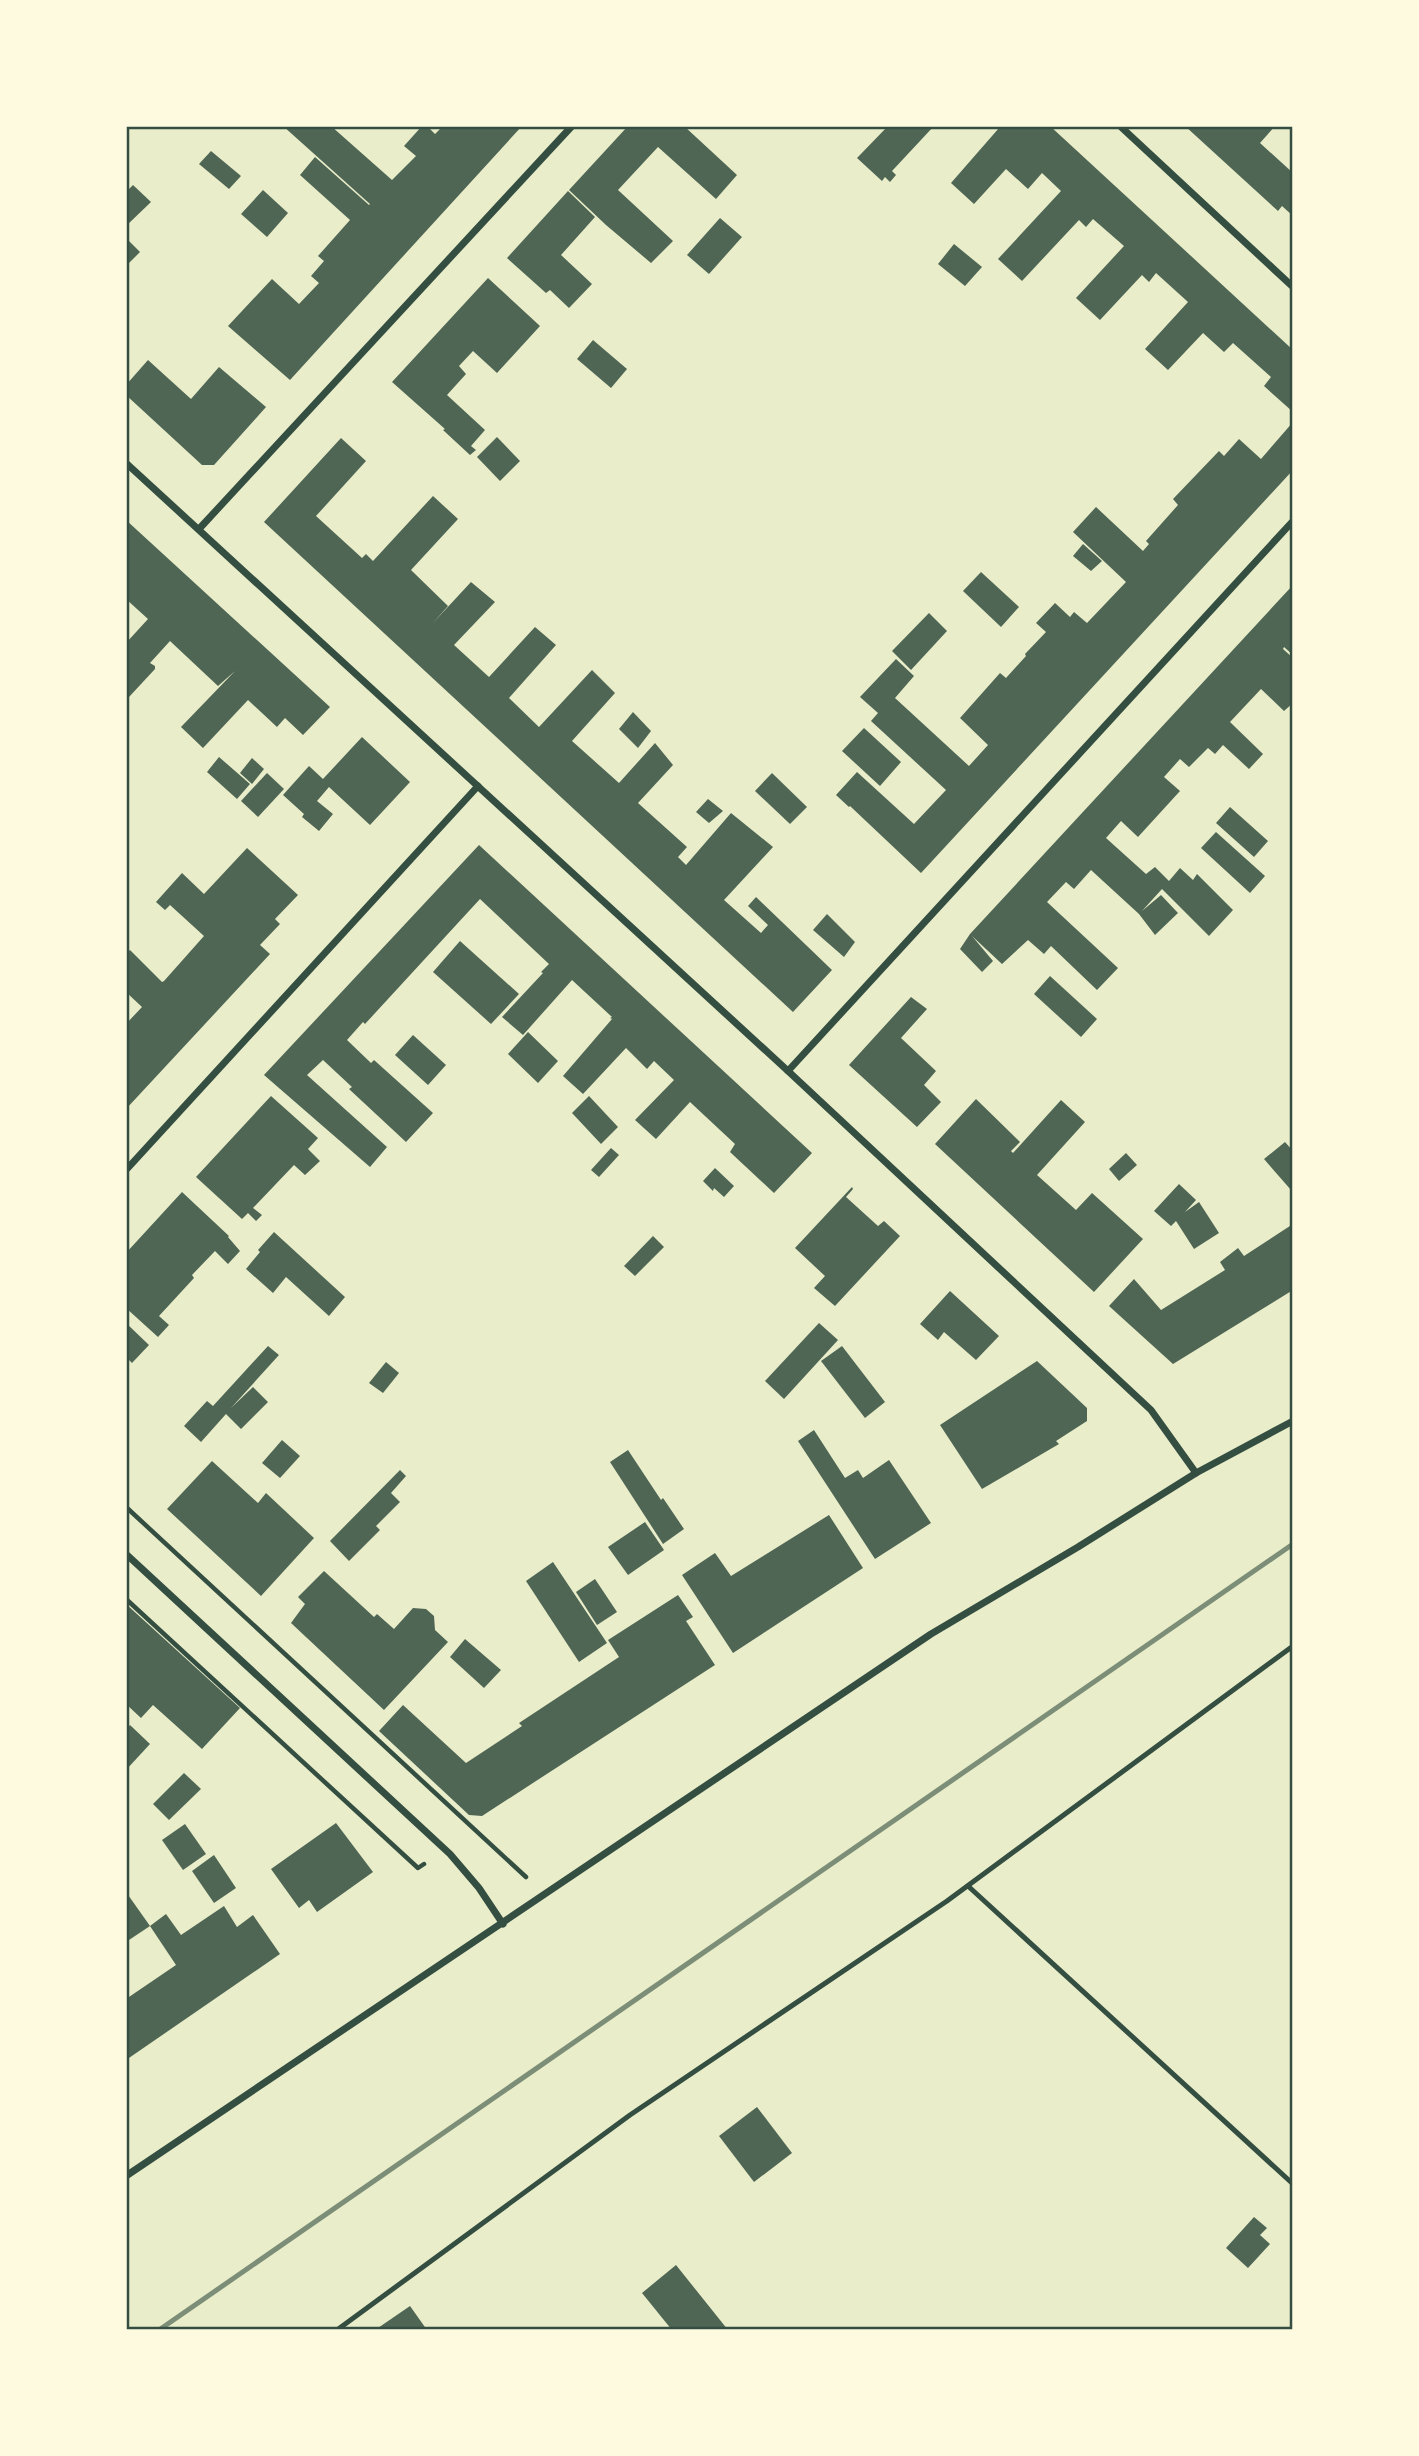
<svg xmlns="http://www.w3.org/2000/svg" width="1419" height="2456" font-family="Rubik,sans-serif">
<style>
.building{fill:#4f6655}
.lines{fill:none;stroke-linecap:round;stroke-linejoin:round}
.path{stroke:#344e41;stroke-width:4.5}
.service{stroke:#344e41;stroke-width:5}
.minor{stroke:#344e41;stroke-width:7}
.rail{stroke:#7c8e77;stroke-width:5}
.neatline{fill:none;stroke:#344e41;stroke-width:2.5}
</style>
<rect width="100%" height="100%" fill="#e9edc9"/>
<g class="building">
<polygon points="283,126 331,126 392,180 416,156 404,146 422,126 427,126 435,134 440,129 437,126 522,126 290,380 228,326 272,279 299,304 319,283 311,276 324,261 318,256 350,220 300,175 315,157 369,205 370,204"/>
<polygon points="628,126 684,126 737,175 716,199 658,147 618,190 673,241 651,263 606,225 569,190"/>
<polygon points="888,126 934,126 892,171 896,175 890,182 885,177 882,181 857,158"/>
<polygon points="997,126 1050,126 1293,350 1293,412 1264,386 1271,377 1233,343 1224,352 1203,333 1168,370 1145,349 1188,302 1156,273 1149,282 1142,275 1100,320 1076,298 1124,246 1093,219 1086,227 1079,220 1022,281 998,259 1061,191 1042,173 1028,189 1006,169 974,204 951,183 999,128"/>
<polygon points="1185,126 1275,126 1260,143 1293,173 1293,216 1282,206 1278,211"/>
<polygon points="211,151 241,176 229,189 199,164"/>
<polygon points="133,185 151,202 126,226 126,192"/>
<polygon points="263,190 288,213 267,237 241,214"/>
<polygon points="568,191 595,217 561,255 592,284 569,308 550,290 546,293 507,258"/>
<polygon points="720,218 742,237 709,274 687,255"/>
<polygon points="126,238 140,252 126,266"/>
<polygon points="954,244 982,267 965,286 938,264"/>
<polygon points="488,278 540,326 497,373 473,351 459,366 466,374 447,395 485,430 471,446 476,450 470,455 443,430 445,429 392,382"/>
<polygon points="593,340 627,369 611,388 577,359"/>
<polygon points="148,360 191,399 219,367 266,407 214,465 202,465 126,395 126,385"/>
<polygon points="1293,422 1293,470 921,873 850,806 849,807 836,795 857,772 914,824 946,790 871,721 878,713 860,697 896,659 914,676 895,698 969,766 988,745 960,718 1000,673 1006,678 1026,656 1025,654 1046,632 1036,623 1055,603 1070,617 1074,612 1087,623 1126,582 1073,532 1096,507 1143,551 1149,544 1146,541 1178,505 1173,499 1219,451 1224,456 1239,439 1261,459"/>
<polygon points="497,437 520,461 500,481 477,457"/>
<polygon points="341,438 366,461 316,516 362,558 366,554 373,561 433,496 458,519 411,570 448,606 432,624 471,582 495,602 454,645 489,677 535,627 556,645 509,698 539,727 592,670 615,693 572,741 619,783 655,743 673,765 638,803 687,847 678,857 686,865 731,813 773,847 724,900 761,933 768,925 748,906 756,897 832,970 793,1012 264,522"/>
<polygon points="126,520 330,707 303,735 285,718 277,727 248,700 203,748 181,727 235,671 218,686 170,641 150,663 155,666 155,669 129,697 126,694 126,643 148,619 126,599"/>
<polygon points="1083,544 1102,561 1091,571 1073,556"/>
<polygon points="981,572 1019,607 1001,627 963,591"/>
<polygon points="1293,585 1293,655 1284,647 1283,649 1293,658 1293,703 1284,711 1261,689 1230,722 1263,754 1249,769 1223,745 1215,754 1208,748 1189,767 1180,759 1164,777 1180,791 1138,837 1121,821 1106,838 1146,874 1155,867 1169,881 1180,868 1193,880 1197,874 1233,910 1209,936 1162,889 1142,911 1161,895 1178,913 1155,935 1139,914 1091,870 1074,889 1066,882 1047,902 1118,968 1097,990 1051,946 1044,954 1028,940 1002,964 972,936 993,961 982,972 960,949 970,934"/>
<polygon points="929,613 947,631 911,670 892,651"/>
<polygon points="633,712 651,731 638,748 619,729"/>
<polygon points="864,728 901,762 880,786 842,751"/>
<polygon points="362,737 410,782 370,825 329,787 317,801 333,814 319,831 302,817 304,814 283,795 309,766 323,779"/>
<polygon points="219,757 250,784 237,799 207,772"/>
<polygon points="252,758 264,769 252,784 240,773"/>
<polygon points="267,773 284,789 258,817 241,801"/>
<polygon points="772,773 807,807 790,824 755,791"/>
<polygon points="708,799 723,811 709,823 696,812"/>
<polygon points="1230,807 1268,841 1254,857 1216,823"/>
<polygon points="1216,832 1265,876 1250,893 1201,848"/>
<polygon points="479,845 812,1153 774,1193 730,1152 735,1144 690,1102 656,1139 635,1120 674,1080 654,1061 647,1069 626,1048 583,1094 563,1076 612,1019 610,1018 612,1017 572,980 523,1035 502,1017 543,973 541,972 549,964 480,899 365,1024 363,1022 347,1040 371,1063 374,1060 433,1113 406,1142 349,1089 352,1087 323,1060 307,1075 387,1147 370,1167 264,1075"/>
<polygon points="247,848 298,895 275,919 280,924 260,945 270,954 126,1109 126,1024 142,1007 126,992 126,954 130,950 162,982 164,981 204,936 170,905 165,910 156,902 182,873 204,894"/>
<polygon points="827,914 855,942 844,957 813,930"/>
<polygon points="460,941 519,994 491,1024 433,972"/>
<polygon points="1050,976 1097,1019 1081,1037 1034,994"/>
<polygon points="911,997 927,1009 901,1038 936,1071 924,1085 941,1102 917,1127 849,1065"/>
<polygon points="528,1032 558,1061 538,1083 508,1054"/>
<polygon points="413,1035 446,1065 428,1085 395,1055"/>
<polygon points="271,1096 318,1138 308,1149 320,1161 305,1175 294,1165 253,1208 262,1215 256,1221 248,1213 242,1219 196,1177"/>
<polygon points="589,1096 618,1127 601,1144 572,1113"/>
<polygon points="976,1099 1020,1142 1011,1151 1013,1153 1061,1100 1085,1122 1037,1175 1076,1210 1092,1193 1143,1239 1094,1292 935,1144"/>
<polygon points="1285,1142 1293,1151 1292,1195 1291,1190 1264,1159"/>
<polygon points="611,1148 619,1155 599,1177 591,1170"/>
<polygon points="1126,1153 1137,1165 1119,1181 1109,1169"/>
<polygon points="715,1168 734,1186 724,1197 714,1188 713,1191 703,1181"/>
<polygon points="1179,1184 1196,1200 1185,1212 1199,1202 1219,1233 1194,1249 1176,1221 1171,1226 1154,1211"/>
<polygon points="852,1187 853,1189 846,1197 878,1226 884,1221 900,1236 835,1306 814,1288 825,1276 795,1248"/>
<polygon points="182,1192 229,1236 228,1237 240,1251 228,1264 215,1251 192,1275 194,1278 159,1316 169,1325 158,1337 126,1308 126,1253"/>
<polygon points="1293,1224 1293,1290 1173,1364 1109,1306 1134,1279 1161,1310 1225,1270 1220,1262 1238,1248 1244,1256"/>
<polygon points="274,1232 345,1297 329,1316 286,1277 273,1293 246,1269 260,1252 258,1250"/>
<polygon points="653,1236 664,1247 635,1276 624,1266"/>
<polygon points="950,1291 999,1336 976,1360 944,1332 938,1340 920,1324"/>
<polygon points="126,1323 149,1345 132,1363 126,1357"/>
<polygon points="819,1323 838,1340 784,1399 765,1381"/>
<polygon points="268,1346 279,1355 231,1408 253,1387 268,1402 241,1429 226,1414 201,1442 184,1426 207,1401 213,1406"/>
<polygon points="842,1346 885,1402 865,1418 821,1361"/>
<polygon points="1037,1361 1087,1408 1087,1421 1056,1441 1059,1444 982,1489 940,1425"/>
<polygon points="386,1362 399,1373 383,1393 369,1383"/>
<polygon points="814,1430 845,1478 858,1470 863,1478 889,1460 931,1523 875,1559 798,1441"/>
<polygon points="282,1440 300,1456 280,1478 262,1463"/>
<polygon points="628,1450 661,1500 663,1498 684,1529 663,1544 610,1462"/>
<polygon points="212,1461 258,1503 266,1493 314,1538 261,1596 167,1509"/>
<polygon points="400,1470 406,1476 391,1493 400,1502 376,1526 380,1530 349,1561 330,1541"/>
<polygon points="829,1515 863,1568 733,1653 682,1575 715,1553 731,1576"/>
<polygon points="645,1522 664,1550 628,1575 608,1547"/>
<polygon points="553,1562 607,1643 579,1662 526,1581"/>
<polygon points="324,1571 374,1617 377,1614 394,1629 413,1608 426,1609 434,1616 435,1630 448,1642 384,1710 291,1623 305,1604 298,1597"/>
<polygon points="595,1579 617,1612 597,1625 576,1592"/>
<polygon points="678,1595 693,1617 686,1621 715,1665 482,1816 469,1815 379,1731 403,1705 466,1763 522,1726 519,1723 619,1657 608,1640"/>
<polygon points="126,1604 240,1708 202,1749 153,1705 141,1718 126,1704"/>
<polygon points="465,1639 501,1670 484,1688 450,1657"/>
<polygon points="130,1725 150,1744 126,1770 126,1730"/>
<polygon points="184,1773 201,1789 169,1820 153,1804"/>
<polygon points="336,1823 373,1872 317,1912 309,1900 299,1908 271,1869"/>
<polygon points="185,1824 206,1854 183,1870 162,1840"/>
<polygon points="214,1855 236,1888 214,1903 192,1871"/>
<polygon points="126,1892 150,1926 129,1940 126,1935"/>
<polygon points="224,1906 237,1927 253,1915 280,1954 126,2060 126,1999 176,1965 150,1926 166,1914 181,1935"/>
<polygon points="757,2107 792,2153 754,2182 719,2136"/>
<polygon points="1254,2217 1267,2228 1260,2235 1270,2244 1248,2268 1226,2248"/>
<polygon points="676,2265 728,2330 672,2330 642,2293"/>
<polygon points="410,2306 427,2330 375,2330"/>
</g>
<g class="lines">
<g class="path">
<polyline points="126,1507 526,1877"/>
<polyline points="126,1599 418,1868 424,1864"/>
</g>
<g class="service">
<polyline points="968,1886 1293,2184"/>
<polyline points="337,2330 630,2115 947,1901 1293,1646"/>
</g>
<g class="minor">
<polyline points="1120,126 1293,287"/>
<polyline points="126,463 788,1071 1151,1410 1196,1473"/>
<polyline points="199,529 572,126"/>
<polyline points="788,1071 1293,521"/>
<polyline points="126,1170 478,786"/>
<polyline points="126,1554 450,1854 479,1888 503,1924"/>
<polyline points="126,2176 931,1634 1078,1547 1196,1473 1293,1421"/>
</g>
<polyline class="rail" points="159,2330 1293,1544"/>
</g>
<rect width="1419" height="2456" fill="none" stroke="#fefae0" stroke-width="256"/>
<rect x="128" y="128" width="1163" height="2200" class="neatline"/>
</svg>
